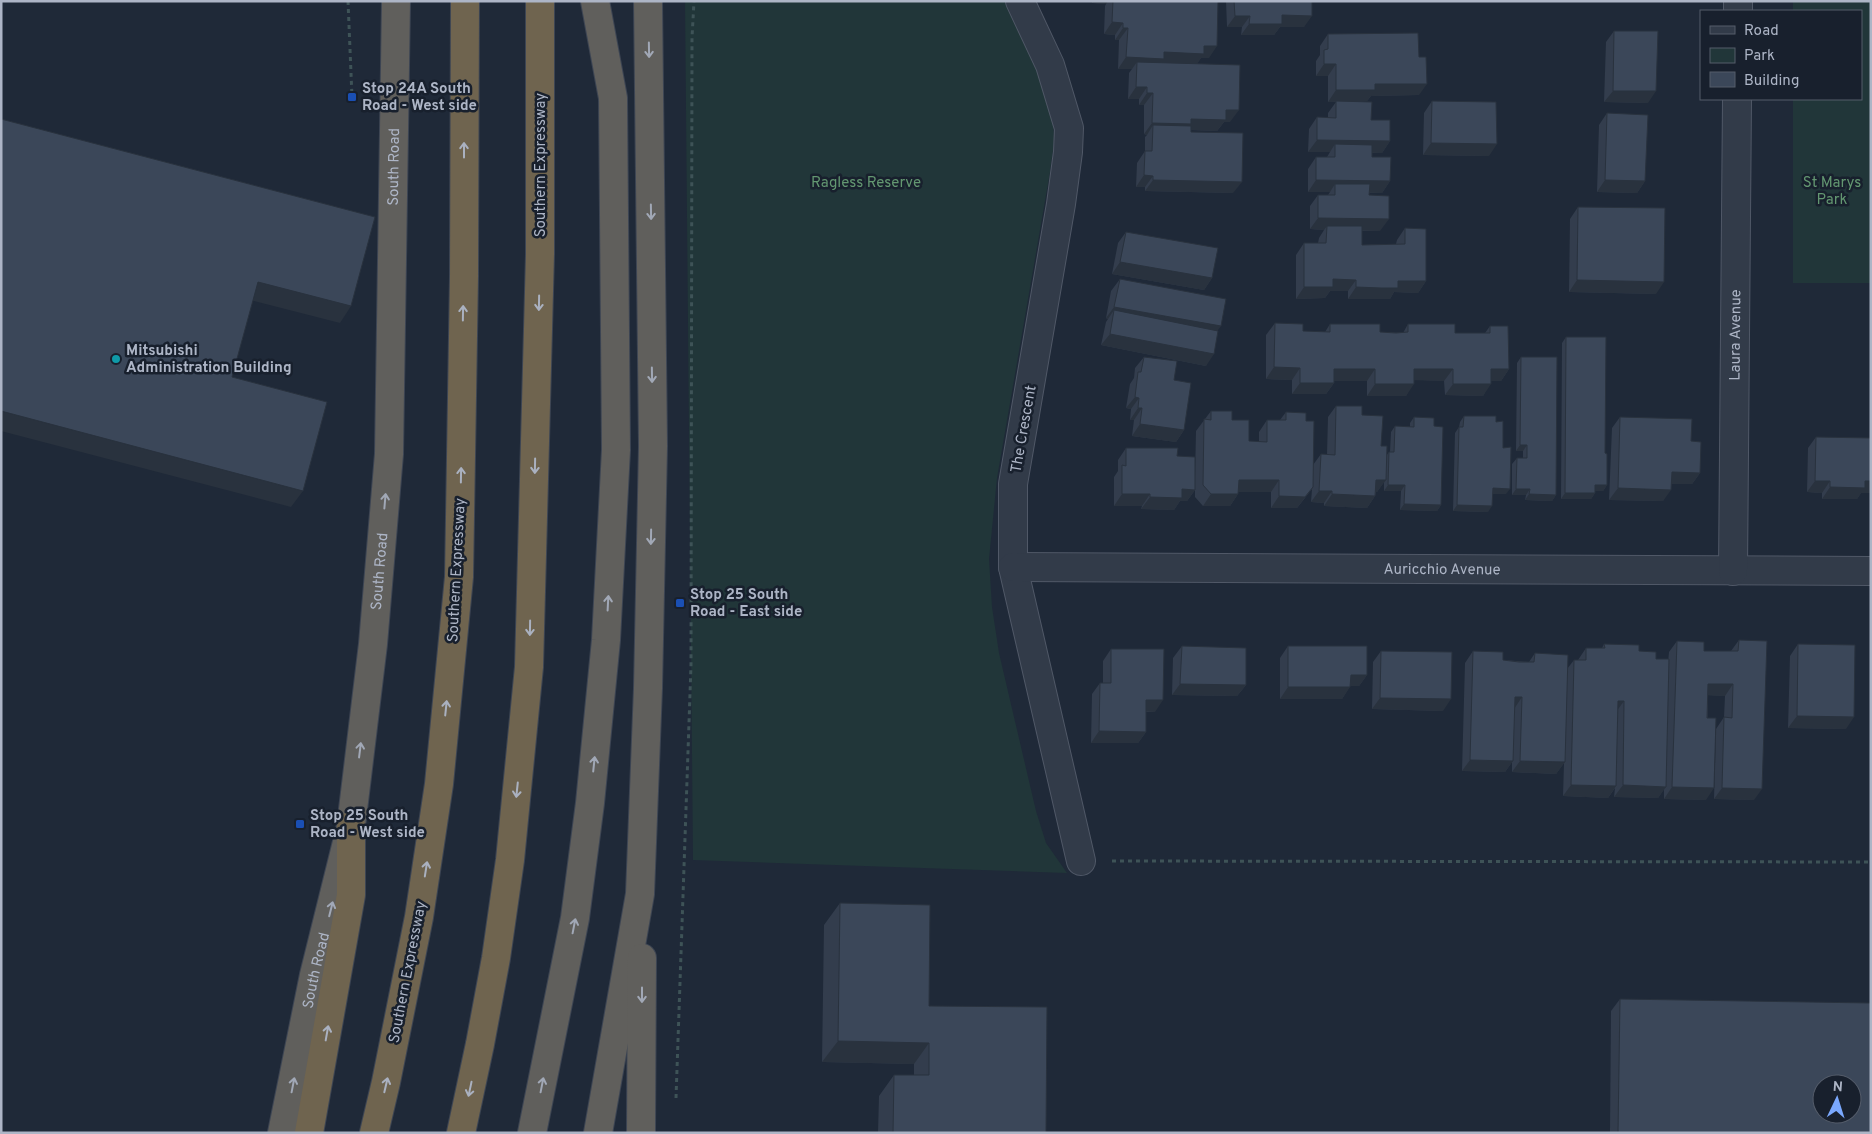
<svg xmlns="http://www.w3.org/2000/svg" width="1872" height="1134" font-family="Overpass,sans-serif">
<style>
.green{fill:#213639}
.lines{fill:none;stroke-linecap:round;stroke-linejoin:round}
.minor-casing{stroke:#505867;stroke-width:30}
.trunk-casing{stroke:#3d4553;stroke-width:30}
.motorway-casing{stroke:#3d4553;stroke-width:30}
.path{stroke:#3e5357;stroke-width:3;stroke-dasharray:4 4;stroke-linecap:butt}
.minor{stroke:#323b49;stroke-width:28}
.trunk{stroke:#605f5c;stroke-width:28}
.motorway{stroke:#6f644f;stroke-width:28}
.wall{fill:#333d4d}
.shaded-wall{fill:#29323e}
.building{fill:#3b4759;stroke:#29323e;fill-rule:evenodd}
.oneway{stroke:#a1a8b6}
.oneway2{stroke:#aab1c0}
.transit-dot{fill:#1a4fb4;stroke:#18202d;stroke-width:2}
.culture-dot{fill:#0f9aa8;stroke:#18202d;stroke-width:2}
.labels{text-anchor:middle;stroke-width:5;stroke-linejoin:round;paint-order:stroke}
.poi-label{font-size:15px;font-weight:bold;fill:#adb5c6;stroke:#18202d;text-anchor:start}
.street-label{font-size:15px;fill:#adb5c6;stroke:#18202d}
.park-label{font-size:15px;fill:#639771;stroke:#18202d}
</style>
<rect width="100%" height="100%" fill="#1f2938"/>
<g class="green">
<path d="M 685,1 L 1004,1 C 1024,42 1054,91 1054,138 C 1054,149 1051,161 1050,172 L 997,478 L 989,559 L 992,607 L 999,653 L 1036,811 L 1046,843 L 1067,873 L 693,860 Z"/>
<polygon points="1793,1 1871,1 1871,283 1793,283 1793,99 1861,99 1861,11 1793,11"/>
</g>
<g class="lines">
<g class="minor-casing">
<g id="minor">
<polyline points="1020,1 1050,65 1069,128 1068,152 1061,204 1013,484 1013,567 1081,861"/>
<polyline points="1738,11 1738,1"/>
<path id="s1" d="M 1013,567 L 1871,571"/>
<path id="s2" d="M 1733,571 L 1737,99"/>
</g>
</g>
<g class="trunk-casing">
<g id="trunk">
<path id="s3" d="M 282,1133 L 314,975 L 351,826 L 373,644 L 389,454 L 396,1"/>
<polyline points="532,1133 575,918 590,803 606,640 616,450 613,98 595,1"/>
<polyline points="598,1133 640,894 648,688 653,446 648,1"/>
<polyline points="641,1133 642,958"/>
</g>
</g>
<g class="motorway-casing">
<g id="motorway">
<polyline points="309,1133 351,895 351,826"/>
<polyline points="374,1133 386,1082 419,917 439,784 459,577 464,276 465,1"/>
<polyline points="461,1133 480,1044 496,958 510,860 529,667 540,254 540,1"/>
</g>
</g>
<g class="path">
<polyline points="348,1 352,97"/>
<polyline points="1112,861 1871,862"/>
<polyline points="676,1098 691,665 692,38 694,1"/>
</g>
<use href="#minor" class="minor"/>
<use href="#trunk" class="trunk"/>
<use href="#motorway" class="motorway"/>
</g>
<g class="wall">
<polygon points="1092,1 1218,1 1209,58 1201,58 1197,63 1230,122 1224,122 1217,131 1191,130 1191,132 1233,193 1145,191 1145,187 1136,187 1137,163 1145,151 1145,137 1147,135 1144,134 1144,105 1139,105 1139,99 1128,99 1129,73 1132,69 1118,69 1119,40 1115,40 1115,35 1104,34 1105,6 1106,4 1092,3"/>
<polygon points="1226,1 1312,1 1304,27 1280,27 1274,35 1241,35 1242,27 1227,27"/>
<polygon points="1614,31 1648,103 1604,102 1606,42"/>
<polygon points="1328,34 1419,95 1371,96 1367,101 1349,102 1371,120 1390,141 1382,153 1372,153 1372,157 1390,181 1382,193 1369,193 1369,195 1380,231 1362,231 1362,245 1396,244 1397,240 1405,228 1426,281 1418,293 1394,292 1390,299 1348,299 1348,291 1330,291 1325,298 1296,299 1296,255 1304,243 1318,243 1319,238 1324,230 1310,229 1310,206 1318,195 1328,195 1330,192 1308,192 1308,169 1316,157 1327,157 1330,152 1308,152 1309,129 1317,117 1328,117 1328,113 1336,102 1328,102 1328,76 1316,76 1316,61 1320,55 1320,46"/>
<polygon points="1432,101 1489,156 1423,155 1424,113"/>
<polygon points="1607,113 1645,181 1637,193 1597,192 1599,125"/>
<polygon points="1578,207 1656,294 1569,292 1570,219"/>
<polygon points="1126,232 1212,278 1204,290 1112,274 1118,243"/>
<polygon points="1120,279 1218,331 1206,366 1101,345 1106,322 1108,319 1106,318 1111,291"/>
<polygon points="1275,323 1303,331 1325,332 1330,324 1380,332 1403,333 1408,324 1455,333 1485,333 1490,326 1509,369 1501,381 1491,381 1483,396 1445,395 1444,381 1422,380 1414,380 1406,396 1367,396 1367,381 1334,381 1334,383 1326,394 1292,394 1292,380 1266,379 1266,335"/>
<polygon points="1566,337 1605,453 1607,485 1603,491 1595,491 1595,493 1591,499 1561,499 1562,343"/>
<polygon points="1144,357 1174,380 1184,430 1176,442 1132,436 1134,420 1130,420 1131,409 1126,408 1130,384 1134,378 1135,368"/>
<polygon points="1521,357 1556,495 1552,501 1525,500 1526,495 1512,495 1512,464 1517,458 1523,458 1523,451 1516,451 1517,363"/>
<polygon points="1336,406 1362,415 1381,446 1386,456 1389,452 1390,452 1391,432 1395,426 1410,427 1410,423 1414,417 1434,426 1441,505 1437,511 1400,510 1401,491 1384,491 1384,482 1377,492 1376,492 1375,496 1367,508 1324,506 1324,503 1311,502 1312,489 1297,508 1271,508 1271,492 1238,492 1238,494 1230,506 1203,506 1195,497 1195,490 1187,501 1180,501 1174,510 1141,509 1142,506 1114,506 1114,477 1118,471 1118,460 1126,448 1177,456 1195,477 1196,431 1211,411 1232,420 1249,441 1259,441 1259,432 1267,420 1280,420 1286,412 1306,421 1313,465 1321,454 1327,454 1328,417"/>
<polygon points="1464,416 1496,422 1503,448 1506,494 1492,494 1488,512 1453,511 1455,433 1459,427 1460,422"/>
<polygon points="1620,417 1691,441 1700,473 1692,484 1671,484 1663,501 1609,500 1612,428"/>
<polygon points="1816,437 1870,493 1861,493 1857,499 1822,499 1822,493 1807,492 1808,448"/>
<polygon points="1739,640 1754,800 1714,799 1716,729 1724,717 1725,696 1708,695 1706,800 1664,799 1664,789 1658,798 1614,797 1615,788 1608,798 1563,796 1564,763 1556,774 1512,772 1512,762 1505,772 1462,771 1465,663 1473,651 1503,660 1529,662 1535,653 1567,669 1574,660 1578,660 1586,648 1602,648 1604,644 1639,651 1656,659 1668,663 1669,652 1677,641 1704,651 1731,651"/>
<polygon points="1798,644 1846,729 1788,728 1790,656"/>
<polygon points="1182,646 1246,685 1237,696 1172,695 1173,658"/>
<polygon points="1288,646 1367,675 1359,686 1350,686 1342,699 1280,699 1280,658"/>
<polygon points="1111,649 1155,712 1146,712 1146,732 1138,743 1091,743 1092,694 1100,683 1103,683 1103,661"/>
<polygon points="1381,651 1443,711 1372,709 1373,662"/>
<polygon points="840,903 929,1006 1046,1133 878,1133 879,1096 894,1075 914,1075 914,1064 822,1062 824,925"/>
<polygon points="1620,999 1871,1133 1610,1133 1611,1011"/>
</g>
<g class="shaded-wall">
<polygon points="1094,1 1108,1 1106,4 1092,3"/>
<polygon points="1282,15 1312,16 1304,27 1280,27 1274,35 1241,35 1249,24"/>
<polygon points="1235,16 1250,16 1242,27 1227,27"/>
<polygon points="1112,22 1123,23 1115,35 1104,34"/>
<polygon points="1123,28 1128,28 1119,40 1115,40"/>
<polygon points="1204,46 1217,46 1209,58 1201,58 1196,66 1137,62 1132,69 1118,69 1126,57"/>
<polygon points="1324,64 1336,64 1328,76 1316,76"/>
<polygon points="1375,84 1427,84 1419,95 1371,96 1367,101 1328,102 1336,90"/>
<polygon points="1136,87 1147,87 1139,99 1128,99"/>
<polygon points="1613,91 1656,91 1648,103 1604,102"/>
<polygon points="1147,93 1153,93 1144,105 1139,105"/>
<polygon points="1226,110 1239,110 1230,122 1224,122 1217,131 1186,130 1153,125 1147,135 1144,134 1152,123 1191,119"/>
<polygon points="1317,140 1390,141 1382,153 1335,152 1335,144 1330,152 1308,152"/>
<polygon points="1431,143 1497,144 1489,156 1423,155"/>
<polygon points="1144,175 1153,176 1145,187 1136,187"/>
<polygon points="1153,180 1242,182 1233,193 1145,191"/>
<polygon points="1316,180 1390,181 1382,193 1335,192 1335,184 1330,192 1308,192"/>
<polygon points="1605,180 1645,181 1637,193 1597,192"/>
<polygon points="1318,218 1389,219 1380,231 1327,230 1327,226 1324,230 1310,229"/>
<polygon points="1120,262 1212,278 1204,290 1112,274"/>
<polygon points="1333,279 1356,280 1348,291 1330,291 1325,298 1296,299 1304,287"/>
<polygon points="1577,280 1664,282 1656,294 1569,292"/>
<polygon points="1398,281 1426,281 1418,293 1394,292 1390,299 1348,299 1356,287"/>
<polygon points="258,282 351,306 340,323 246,299"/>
<polygon points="1114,307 1221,326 1213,337 1114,310 1108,319 1106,318"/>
<polygon points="1110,334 1214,354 1206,366 1101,345"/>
<polygon points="1274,367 1300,368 1292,380 1266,379"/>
<polygon points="1334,369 1375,369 1367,381 1326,381"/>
<polygon points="1414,369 1453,369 1444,381 1406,380"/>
<polygon points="1491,369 1509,369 1501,381 1483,381"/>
<polygon points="1300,383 1334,383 1326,394 1292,394"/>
<polygon points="1375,384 1414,384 1406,396 1367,396"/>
<polygon points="1453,384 1491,384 1483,396 1445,395"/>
<polygon points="1135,397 1139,398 1131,409 1126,408"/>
<polygon points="1138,408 1142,408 1134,420 1130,420"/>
<polygon points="1,411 303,491 291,507 1,431"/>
<polygon points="1140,424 1184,430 1176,442 1132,436"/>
<polygon points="1520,445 1527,445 1523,451 1516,451"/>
<polygon points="1672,472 1700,473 1692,484 1664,484"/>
<polygon points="1239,480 1279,480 1271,492 1231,492"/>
<polygon points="1376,480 1386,480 1377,492 1368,491"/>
<polygon points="1815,481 1830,481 1822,493 1807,492"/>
<polygon points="1865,481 1871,481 1871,492 1870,493 1861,493 1857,499 1822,499 1830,487"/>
<polygon points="1388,485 1405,485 1401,491 1384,491"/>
<polygon points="1595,485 1607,485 1603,491 1591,491"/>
<polygon points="1313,487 1297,508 1271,508 1279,496"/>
<polygon points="1493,488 1510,489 1506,494 1488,494"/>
<polygon points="1618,488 1671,490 1663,501 1609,500"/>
<polygon points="1182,489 1195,490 1187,501 1180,501 1174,510 1141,509 1150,497"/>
<polygon points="1516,489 1530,489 1526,495 1512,495"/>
<polygon points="1319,491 1332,491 1324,503 1311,502"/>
<polygon points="1565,493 1595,493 1591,499 1561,499"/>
<polygon points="1122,494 1150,494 1142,506 1114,506"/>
<polygon points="1211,494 1238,494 1230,506 1203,506"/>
<polygon points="1332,494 1375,496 1367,508 1324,506"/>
<polygon points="1529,494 1556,495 1552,501 1525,500"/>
<polygon points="1404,504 1441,505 1437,511 1400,510"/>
<polygon points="1457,505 1492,506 1488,512 1453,511"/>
<polygon points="1351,675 1367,675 1359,686 1342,686"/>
<polygon points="1180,684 1246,685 1237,696 1172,695"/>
<polygon points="1708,684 1733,684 1725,696 1700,695"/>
<polygon points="1288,687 1350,687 1342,699 1280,699"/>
<polygon points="1515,697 1522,697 1514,709"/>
<polygon points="1380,698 1451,699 1443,711 1372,709"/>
<polygon points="1146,700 1163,700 1155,712 1138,711"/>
<polygon points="1618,701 1624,701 1616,712"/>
<polygon points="1797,716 1854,717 1846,729 1788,728"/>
<polygon points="1099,731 1146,732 1138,743 1091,743"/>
<polygon points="1470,760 1513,761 1505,772 1462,771"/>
<polygon points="1520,761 1565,762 1556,774 1512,772"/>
<polygon points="1571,785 1616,786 1608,798 1563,796"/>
<polygon points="1623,785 1666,787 1658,798 1614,797"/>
<polygon points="1672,787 1714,788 1706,800 1664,799"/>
<polygon points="1722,788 1762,789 1754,800 1714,799"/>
<polygon points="838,1041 929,1043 914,1064 822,1062"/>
</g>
<g class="building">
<polygon points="1113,1 1218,1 1217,46 1204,46 1204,54 1164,52 1164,59 1126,57 1128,28 1123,28 1123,23 1112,22"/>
<polygon points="1234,1 1312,1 1312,16 1282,15 1282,24 1249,24 1250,16 1235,16"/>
<polygon points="1614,31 1658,31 1656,91 1613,91"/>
<polygon points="1418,33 1419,57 1426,57 1427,84 1375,84 1375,90 1336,90 1336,64 1324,64 1324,50 1328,49 1328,34"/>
<polygon points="1137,62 1240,65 1239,110 1226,110 1226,120 1191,119 1191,124 1152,123 1153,93 1147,93 1147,87 1136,87"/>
<polygon points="1336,101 1372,102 1371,120 1390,120 1390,141 1317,140 1317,117 1336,118"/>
<polygon points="1432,101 1496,102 1497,144 1431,143"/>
<polygon points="1607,113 1648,115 1645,181 1605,180"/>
<polygon points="1,119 375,217 351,306 258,282 232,377 327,402 303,491 1,411"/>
<polygon points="1153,125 1191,126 1191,132 1243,133 1242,182 1153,180 1153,176 1144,175 1145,151 1152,151"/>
<polygon points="1335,144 1372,145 1372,157 1391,157 1390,181 1316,180 1316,157 1335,157"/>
<polygon points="1335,184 1370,184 1369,195 1389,196 1389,219 1318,218 1318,195 1335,195"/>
<polygon points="1578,207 1665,208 1664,282 1577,280"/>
<polygon points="1327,226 1362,226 1362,245 1405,244 1405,228 1426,229 1426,281 1398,281 1398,288 1381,288 1356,287 1356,280 1333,279 1333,287 1304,287 1304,243 1326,243"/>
<polygon points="1126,232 1218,248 1212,278 1120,262"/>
<polygon points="1120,279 1226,299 1221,326 1114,307"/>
<polygon points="1114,310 1218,331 1214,354 1110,334"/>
<polygon points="1275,323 1303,324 1303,331 1330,332 1330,324 1380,324 1380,332 1396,333 1408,332 1408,324 1455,324 1455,333 1490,333 1490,326 1508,326 1509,369 1491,369 1491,384 1453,384 1453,369 1414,369 1414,384 1375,384 1375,369 1334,369 1334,383 1300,383 1300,368 1274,367"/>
<polygon points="1566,337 1606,337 1605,453 1607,454 1607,485 1595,485 1595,493 1565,493"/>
<polygon points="1144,357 1177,361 1174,380 1191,383 1184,430 1140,424 1142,408 1138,408 1139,398 1135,397 1138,372 1141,372"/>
<polygon points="1521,357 1557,357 1556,495 1529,494 1530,489 1516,489 1517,458 1527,458 1527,445 1520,445"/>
<polygon points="1336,406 1362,406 1362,415 1383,416 1381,446 1387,446 1386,480 1376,480 1375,496 1332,494 1332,491 1319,491 1321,454 1335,455"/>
<polygon points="1211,411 1232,411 1232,420 1249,420 1249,441 1267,442 1267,420 1286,420 1286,412 1306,413 1306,421 1314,421 1313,487 1305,497 1279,496 1279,480 1239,480 1238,494 1211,494 1203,485 1204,419 1211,420"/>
<polygon points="1464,416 1496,416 1496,422 1503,421 1503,448 1511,447 1510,489 1493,488 1492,506 1457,505 1459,427 1463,427"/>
<polygon points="1414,417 1434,418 1434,426 1443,427 1441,505 1404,504 1405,485 1388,485 1389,452 1394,452 1395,426 1414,427"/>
<polygon points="1620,417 1692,419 1691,441 1701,442 1700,473 1672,472 1671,490 1618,488"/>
<polygon points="1816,437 1871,438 1871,481 1865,481 1865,488 1830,487 1830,481 1815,481"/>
<polygon points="1126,448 1178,448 1177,456 1195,457 1195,490 1182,489 1182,498 1150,497 1150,494 1122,494 1122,465 1126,466"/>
<polygon points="1739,640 1767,641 1762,789 1722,788 1724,717 1732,718 1733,684 1708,684 1707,718 1716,718 1714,788 1672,787 1677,641 1704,642 1704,651 1738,651"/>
<polygon points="1604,644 1639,645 1639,651 1656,652 1656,659 1669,659 1666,787 1623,785 1624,701 1618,701 1616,786 1571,785 1574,660 1586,660 1586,648 1605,648"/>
<polygon points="1798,644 1855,645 1854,717 1797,716"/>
<polygon points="1182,646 1246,648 1246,685 1180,684"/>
<polygon points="1288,646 1367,646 1367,675 1351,675 1350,687 1288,687"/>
<polygon points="1111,649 1164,649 1163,700 1146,700 1146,732 1099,731 1100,683 1111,683"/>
<polygon points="1381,651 1452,652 1451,699 1380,698"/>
<polygon points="1473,651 1503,652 1503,660 1519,662 1534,662 1535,653 1568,655 1565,762 1520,761 1522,697 1515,697 1513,761 1470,760"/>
<polygon points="840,903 930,905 929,1006 1047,1007 1046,1133 893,1133 894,1075 929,1075 929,1043 838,1041"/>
<path d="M 1620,999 L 1871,1003 L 1871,1133 L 1618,1133 ZM 1822,1084 L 1852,1084 L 1852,1114 L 1822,1114 Z"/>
</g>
<defs><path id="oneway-shaft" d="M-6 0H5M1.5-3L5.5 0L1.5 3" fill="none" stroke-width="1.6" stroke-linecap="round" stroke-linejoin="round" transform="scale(1.25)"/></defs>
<g class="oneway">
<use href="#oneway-shaft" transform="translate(649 50) rotate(89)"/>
<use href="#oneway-shaft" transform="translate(651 212) rotate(89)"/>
<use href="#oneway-shaft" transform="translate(652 375) rotate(89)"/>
<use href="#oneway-shaft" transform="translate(385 501) rotate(-85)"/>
<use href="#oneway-shaft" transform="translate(651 537) rotate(91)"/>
<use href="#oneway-shaft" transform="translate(608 603) rotate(-87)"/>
<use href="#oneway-shaft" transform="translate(360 750) rotate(-83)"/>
<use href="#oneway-shaft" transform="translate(594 764) rotate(-84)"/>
<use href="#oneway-shaft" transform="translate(331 909) rotate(-76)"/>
<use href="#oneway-shaft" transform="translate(574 926) rotate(-79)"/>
<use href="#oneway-shaft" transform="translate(642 995) rotate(90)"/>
<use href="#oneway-shaft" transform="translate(293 1085) rotate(-79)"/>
<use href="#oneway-shaft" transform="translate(542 1085) rotate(-79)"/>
</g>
<g class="oneway2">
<use href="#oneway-shaft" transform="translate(464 150) rotate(-90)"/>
<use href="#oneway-shaft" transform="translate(539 303) rotate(91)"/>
<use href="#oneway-shaft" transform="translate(463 313) rotate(-89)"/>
<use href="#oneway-shaft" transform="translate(535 466) rotate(91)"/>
<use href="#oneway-shaft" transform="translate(461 475) rotate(-89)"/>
<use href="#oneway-shaft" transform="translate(530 628) rotate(91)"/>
<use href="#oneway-shaft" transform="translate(446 708) rotate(-84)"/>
<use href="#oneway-shaft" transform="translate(517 790) rotate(96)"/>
<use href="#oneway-shaft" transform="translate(426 869) rotate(-81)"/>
<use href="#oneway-shaft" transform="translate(327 1033) rotate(-80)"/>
<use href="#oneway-shaft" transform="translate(386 1085) rotate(-77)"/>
<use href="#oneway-shaft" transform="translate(470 1089) rotate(102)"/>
</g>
<g class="transit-dot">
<rect x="347" y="92" width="10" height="10" rx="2.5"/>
<rect x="675" y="598" width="10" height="10" rx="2.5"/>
<rect x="295" y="819" width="10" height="10" rx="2.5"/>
</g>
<circle class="culture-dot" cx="116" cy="359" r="5"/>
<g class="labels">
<g class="poi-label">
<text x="362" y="93">Stop 24A South<tspan x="362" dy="17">Road - West side</tspan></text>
<text x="126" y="355">Mitsubishi<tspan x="126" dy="17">Administration Building</tspan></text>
<text x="690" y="599">Stop 25 South<tspan x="690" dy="17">Road - East side</tspan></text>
<text x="310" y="820">Stop 25 South<tspan x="310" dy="17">Road - West side</tspan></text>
</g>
<g class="street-label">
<text transform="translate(540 165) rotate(-90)" y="5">Southern Expressway</text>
<text dy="5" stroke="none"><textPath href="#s3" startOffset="976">South Road</textPath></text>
<text dy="5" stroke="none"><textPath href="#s2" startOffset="236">Laura Avenue</textPath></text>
<text transform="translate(1023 429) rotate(-80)" y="5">The Crescent</text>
<text dy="5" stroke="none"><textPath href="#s1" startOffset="429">Auricchio Avenue</textPath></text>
<text transform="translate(456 570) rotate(-87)" y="5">Southern Expressway</text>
<text dy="5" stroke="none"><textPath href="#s3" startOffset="571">South Road</textPath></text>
<text dy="5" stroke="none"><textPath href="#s3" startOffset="166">South Road</textPath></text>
<text transform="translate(407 972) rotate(-79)" y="5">Southern Expressway</text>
</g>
<g class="park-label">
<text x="866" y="187">Ragless Reserve</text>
<text x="1832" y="187">St Marys<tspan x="1832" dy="17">Park</tspan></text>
</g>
</g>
<rect width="1872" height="1134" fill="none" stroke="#adb5c6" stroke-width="5"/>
<rect x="1700" y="10" width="162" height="90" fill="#18202d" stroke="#545c6a"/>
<rect x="1710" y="26" width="25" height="8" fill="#323b49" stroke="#545c6a"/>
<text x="1744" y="35" font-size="15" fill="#adb5c6">Road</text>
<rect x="1710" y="48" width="25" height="15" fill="#213639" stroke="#545c6a"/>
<text x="1744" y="60" font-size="15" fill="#adb5c6">Park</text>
<rect x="1710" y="72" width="25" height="15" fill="#3b4759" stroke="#545c6a"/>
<text x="1744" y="85" font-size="15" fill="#adb5c6">Building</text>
<g transform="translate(1837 1099) rotate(4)"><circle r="24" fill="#18202d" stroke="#545c6a"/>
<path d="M0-4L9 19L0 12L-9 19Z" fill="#7aa8fd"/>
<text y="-8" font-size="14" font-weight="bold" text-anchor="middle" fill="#adb5c6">N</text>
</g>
</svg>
